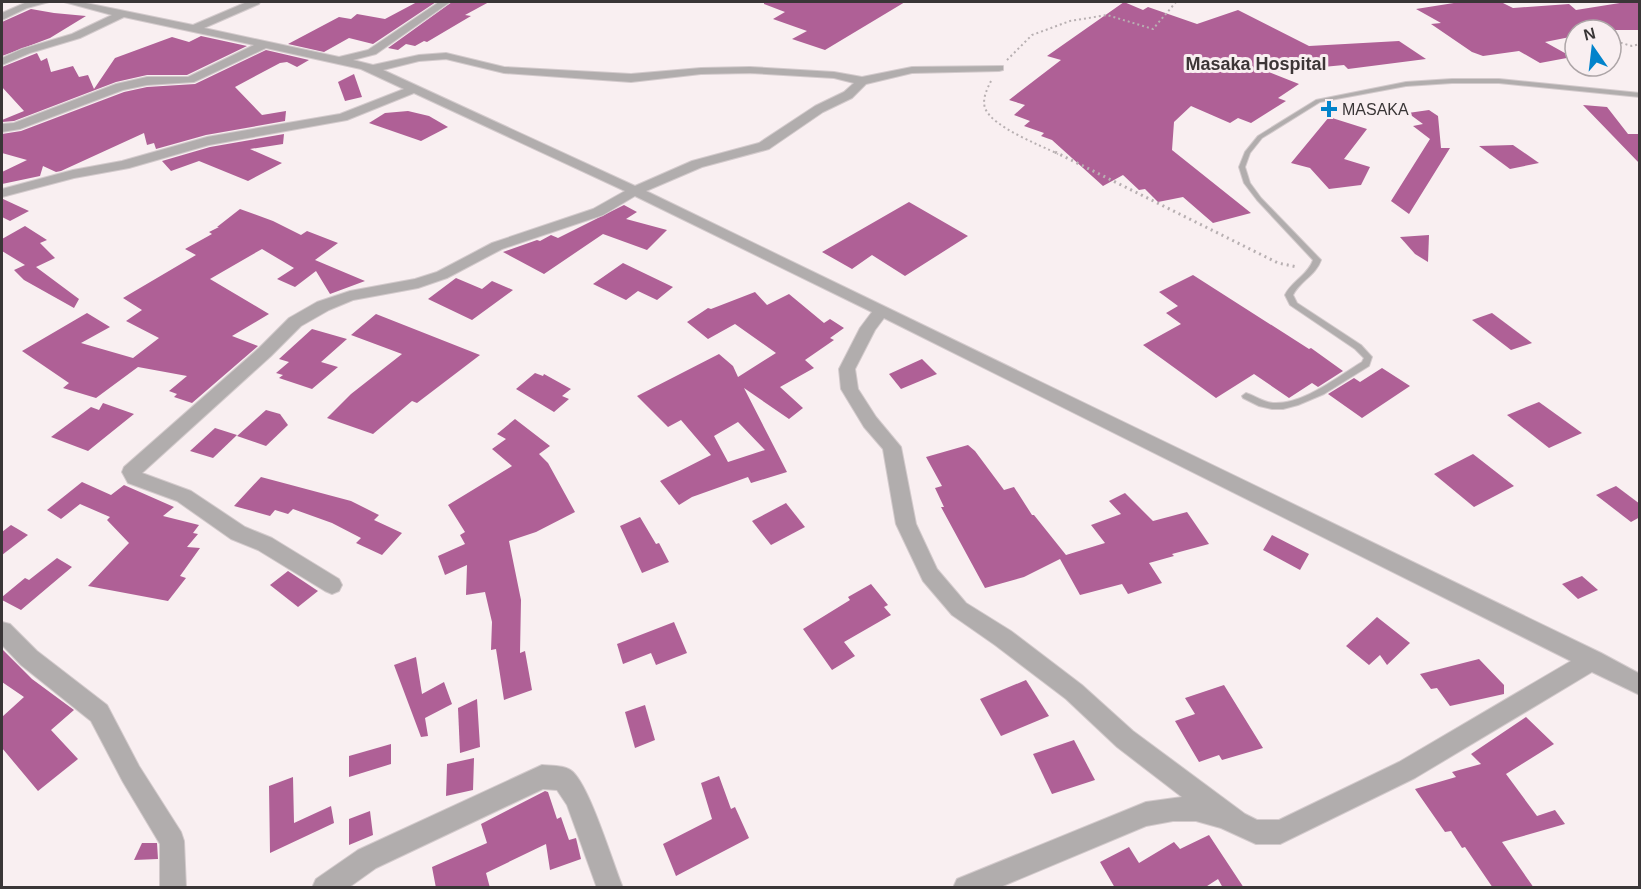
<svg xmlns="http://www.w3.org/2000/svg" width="1641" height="889" font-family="Helvetica,sans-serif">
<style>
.building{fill:#af6096;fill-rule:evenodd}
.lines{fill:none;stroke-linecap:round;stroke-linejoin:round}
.lane-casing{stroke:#d3cacc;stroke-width:2}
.street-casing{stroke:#d3cacc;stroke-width:2}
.path-far1{stroke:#b8b0b2;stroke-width:2;stroke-dasharray:2 3;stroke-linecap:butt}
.path{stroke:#b8b0b2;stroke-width:3;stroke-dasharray:2 4;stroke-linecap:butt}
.lane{fill:#b1adad;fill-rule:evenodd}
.street{fill:#b1adad;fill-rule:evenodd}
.poi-dot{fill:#0283cb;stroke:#f9eff1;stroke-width:2}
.labels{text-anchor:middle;stroke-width:6;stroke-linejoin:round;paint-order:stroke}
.far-poi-label{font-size:16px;fill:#3a3637;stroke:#f9eff1;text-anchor:start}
.far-quarter-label{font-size:18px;font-weight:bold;fill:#3d3637;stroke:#f9eff1}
</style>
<rect width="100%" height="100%" fill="#f9eff1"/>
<g class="building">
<polygon points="417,2 436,2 373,44 349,38 324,52 288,44 339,17 351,19 357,14 385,19"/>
<polygon points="452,2 489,2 465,15 471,16 427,42 424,41 415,46 406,44 398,50 388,48"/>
<polygon points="764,2 905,2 825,50 792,39 807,31 773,19 785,12 764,4"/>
<polygon points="1124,2 1143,10 1148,7 1197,24 1238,10 1309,46 1399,41 1426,59 1348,69 1344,65 1269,72 1299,84 1278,98 1286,101 1251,123 1238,118 1230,123 1191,106 1174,122 1172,150 1251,213 1213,223 1183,197 1158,202 1145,189 1139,190 1123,175 1103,186 1052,140 1041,136 1044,133 1024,126 1030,121 1014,115 1025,105 1009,100 1061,60 1047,56"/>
<polygon points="1460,2 1501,2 1513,8 1569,4 1576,10 1626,2 1640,2 1640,30 1575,30 1575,36 1545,42 1572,57 1540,63 1519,51 1483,56 1472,52 1431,24 1441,23 1416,9"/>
<polygon points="31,9 54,13 86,16 50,38 2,56 2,22"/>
<polygon points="201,36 247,46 187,75 147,75 116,82 14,121 2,122 2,120 24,111 2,87 2,67 37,53 41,61 47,58 51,72 73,66 79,77 88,75 94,89 115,58 172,37 189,42"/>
<polygon points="266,50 309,60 297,67 287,62 280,63 235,87 262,115 286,111 285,121 206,135 156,149 154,143 147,145 144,133 61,171 56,172 43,166 40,176 2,184 2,172 27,160 2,153 2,134 21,131 124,92 147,87 195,84"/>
<polygon points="354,74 362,97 345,101 338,82"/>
<polygon points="1583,105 1607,107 1628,134 1640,134 1640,164"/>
<polygon points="1429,110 1438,116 1441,148 1450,148 1409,214 1391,201 1430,139 1413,126 1423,124 1408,113"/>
<polygon points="408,111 429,116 448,127 421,141 369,123 385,113"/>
<polygon points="1329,117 1367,129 1344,159 1370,167 1361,185 1329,189 1310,168 1291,163"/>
<polygon points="284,134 283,144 250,149 282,163 248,181 199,161 171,171 162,161 210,147"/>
<polygon points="1513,145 1539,163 1510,169 1479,146"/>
<polygon points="2,199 3,199 29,211 10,221 2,217"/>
<polygon points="909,202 968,236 905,276 872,255 852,269 822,252"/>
<polygon points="624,205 637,212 626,219 667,230 647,250 603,234 544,274 503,252 537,240 540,241 551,235 558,238"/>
<polygon points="240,209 273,221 301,235 307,231 338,243 315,260 365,281 330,294 316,271 295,287 277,279 294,268 262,249 210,279 269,314 232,336 258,346 192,403 174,397 177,394 169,391 187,376 138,367 96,398 63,388 69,383 22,351 87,313 110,327 81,343 133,358 159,338 126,321 142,310 123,298 196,255 185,249 212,234 209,232 219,227 217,227"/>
<polygon points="25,226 47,240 40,243 55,258 36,267 79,299 74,308 24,280 14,270 25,265 2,251 2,239"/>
<polygon points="1429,235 1428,262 1415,254 1400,237"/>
<polygon points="623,263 673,287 657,300 638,291 626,300 593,284"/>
<polygon points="1193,275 1309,349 1311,348 1343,371 1318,387 1312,383 1289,398 1254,374 1216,398 1143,345 1181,324 1166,313 1178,306 1159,292"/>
<polygon points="456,278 482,289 492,281 513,290 472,320 428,299"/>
<path d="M 755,292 L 767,305 L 789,294 L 824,323 L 830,319 L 844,328 L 830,338 L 834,340 L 805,360 L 814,368 L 780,387 L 803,408 L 789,419 L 744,388 L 787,472 L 751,483 L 748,477 L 692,497 L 679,505 L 660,481 L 711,455 L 681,420 L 668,427 L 637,396 L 719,354 L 733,366 L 738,377 L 776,353 L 735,324 L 708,339 L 687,322 L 708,308 L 711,309 ZM 738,422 L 765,450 L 728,462 L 714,436 Z"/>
<polygon points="1492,313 1532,343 1511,350 1472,320"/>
<polygon points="376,314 480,355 417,403 412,401 373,434 327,418 351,394 402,354 351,335"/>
<polygon points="312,329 347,339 321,362 338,367 312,389 279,378 283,375 276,373 289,362 279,359"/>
<polygon points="922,359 937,374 901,389 889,374"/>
<polygon points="1382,368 1410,386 1362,418 1328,394 1354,378 1360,382"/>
<polygon points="535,373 543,376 544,374 571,389 562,396 569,399 554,412 516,389"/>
<polygon points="1539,402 1582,433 1549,448 1507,415"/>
<polygon points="103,403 134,414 88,451 51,437 91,407 99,410"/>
<polygon points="266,410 280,414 288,425 266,446 237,436"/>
<polygon points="515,419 550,446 539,454 548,463 575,512 536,532 509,541 521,600 520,653 525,651 532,690 504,700 496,649 491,650 492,622 485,592 466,595 467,565 445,575 438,556 465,544 460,535 465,532 448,505 512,466 492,449 506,439 497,434"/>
<polygon points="215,428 237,435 213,458 190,451"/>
<polygon points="968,445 975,451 1004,490 1014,487 1032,515 1034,515 1066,555 1105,543 1091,525 1121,514 1109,501 1125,493 1153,521 1187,512 1209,544 1172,554 1174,556 1149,563 1162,583 1128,594 1122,584 1080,595 1060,559 1024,577 985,588 941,507 944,507 935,488 942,486 926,457"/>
<polygon points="1473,454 1514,486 1474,507 1434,474"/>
<polygon points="261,477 351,501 379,515 374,520 402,533 382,555 356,543 361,538 332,523 293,509 288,514 275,510 270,516 234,506"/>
<polygon points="82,482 111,495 124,485 174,507 163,516 199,525 193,533 198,534 187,547 200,548 180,576 186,578 168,601 88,586 129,543 107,520 110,517 80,504 61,519 47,510"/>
<polygon points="1616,486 1640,504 1640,517 1631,522 1596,495"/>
<polygon points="786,503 805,527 771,545 752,521"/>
<polygon points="640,517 656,544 659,543 669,562 642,573 620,526"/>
<polygon points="11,525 28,535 2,555 2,532"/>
<polygon points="1272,535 1309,554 1300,570 1263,550"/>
<polygon points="57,558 72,567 21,610 2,600 2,597 25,578 29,580"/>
<polygon points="288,571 318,591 298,607 270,585"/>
<polygon points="1582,576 1598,590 1578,599 1562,584"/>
<polygon points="871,584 888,605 884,607 891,615 844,642 855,656 832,670 803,629 850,600 848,597"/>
<polygon points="1377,617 1410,643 1387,665 1380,655 1369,665 1346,646"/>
<polygon points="674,622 687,653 656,665 651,653 623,664 617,644"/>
<polygon points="2,649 32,679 74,710 51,730 78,759 38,791 2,748 2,717 24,697 2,682"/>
<polygon points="416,657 422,694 444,682 452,704 425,718 428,736 421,737 394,665"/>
<polygon points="1479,659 1504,685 1504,694 1450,706 1437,688 1431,689 1420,674"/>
<polygon points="1026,680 1049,716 1001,736 980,699"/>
<polygon points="1224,685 1263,748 1222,760 1219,755 1199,762 1175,721 1195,714 1185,698"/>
<polygon points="477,699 480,747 460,753 458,708"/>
<polygon points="645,705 655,740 635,748 625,712"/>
<polygon points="1526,717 1554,744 1506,774 1537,816 1555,810 1565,824 1502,842 1534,888 1493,888 1465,847 1462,848 1451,831 1445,832 1415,789 1456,777 1452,772 1481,764 1471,754"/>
<polygon points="1074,740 1095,780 1052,794 1033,754"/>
<polygon points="391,744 391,764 349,777 349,756"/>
<polygon points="474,758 473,790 446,796 447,764"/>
<polygon points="719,776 731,809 735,807 749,838 676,876 663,844 712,819 701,783"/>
<polygon points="293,777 294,823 331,806 334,823 270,853 269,786"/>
<polygon points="545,791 548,792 557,819 561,817 569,840 576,838 581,859 550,870 546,844 486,873 490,888 436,888 432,867 487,843 481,824"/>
<polygon points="370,811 373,835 349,845 349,819"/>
<polygon points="1209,835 1244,888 1223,888 1218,879 1204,888 1115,888 1100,862 1129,847 1139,863 1174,842 1180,849"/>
<polygon points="142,843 157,843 158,859 134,860"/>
</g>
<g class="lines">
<g class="lane-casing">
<path id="lane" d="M 1452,79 L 1499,79 L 1640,93 L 1640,97 L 1499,83 L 1452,83 L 1406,86 L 1320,102 L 1262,138 L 1250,153 L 1245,167 L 1250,183 L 1261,198 L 1321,260 C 1316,275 1300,281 1293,295 L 1297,303 L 1361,345 L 1372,357 L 1369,366 L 1324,394 L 1298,405 L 1283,409 L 1272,409 L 1259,406 L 1243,398 L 1242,396 L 1246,393 C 1255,396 1263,402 1273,403 C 1303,405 1337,377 1362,362 L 1364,358 L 1355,349 L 1290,305 L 1285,295 C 1292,281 1308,275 1313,260 L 1257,200 L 1244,183 L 1239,167 L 1245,152 L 1258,136 L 1316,100 L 1406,82 Z"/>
</g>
<g class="street-casing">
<g id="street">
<polygon points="27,2 49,2 27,8 2,20 2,13"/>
<path d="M 64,2 L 81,2 L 193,25 L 247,2 L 260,2 L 259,4 L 204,28 L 339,57 L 368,50 L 439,2 L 450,2 L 376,54 L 353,60 L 373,65 L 419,55 L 446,53 L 504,67 L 631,74 L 701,68 L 750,67 L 834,72 L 862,77 L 912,67 L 1003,66 L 1003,70 L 999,71 L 912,73 L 866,84 L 852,98 L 823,112 L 769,149 L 702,167 L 646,191 L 1601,653 L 1640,674 L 1640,695 L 1592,672 L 1415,778 L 1280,844 L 1256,844 L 1221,828 L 1196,821 L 1173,821 L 1146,826 L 998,888 L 953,888 L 957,879 L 1146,802 L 1182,797 L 1117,747 L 1066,699 L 995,645 L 952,615 L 923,581 L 896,524 L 883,449 L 864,427 L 841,389 L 839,369 L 860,328 L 872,312 L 635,196 L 603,215 L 502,249 L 447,278 L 418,288 L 353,300 L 329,310 L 301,326 L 271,356 L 142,473 L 191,491 L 245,527 L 272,538 L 339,579 L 342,585 L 339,591 L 332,594 L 325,591 L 258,550 L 231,539 L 177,501 L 128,483 L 122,472 L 124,467 L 259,348 L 289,318 L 317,302 L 350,291 L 415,279 L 437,272 L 492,243 L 593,209 L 625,191 L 414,93 L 347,120 L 209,145 L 129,168 L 74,178 L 2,197 L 2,189 L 73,170 L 122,161 L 207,137 L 340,114 L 404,89 L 361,69 L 266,48 L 194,82 L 147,85 L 123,90 L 20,129 L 2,132 L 2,124 L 14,123 L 116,84 L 147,77 L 188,77 L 254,45 L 124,17 L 80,38 L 30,53 L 2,65 L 2,58 L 22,49 L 72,34 L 112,15 ZM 446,59 L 504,73 L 631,82 L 701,74 L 750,73 L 834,78 L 854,83 L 844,92 L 815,106 L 759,143 L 692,161 L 635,186 L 383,70 L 419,61 ZM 884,318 L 1571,661 L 1399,762 L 1279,820 L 1257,820 L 1245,814 L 1133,731 L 1082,685 L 1011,631 L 966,603 L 937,569 L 916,524 L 901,447 L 876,417 L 858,389 L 855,369 L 875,330 Z"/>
<polygon points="2,622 10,624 37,651 107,705 139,766 181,832 184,841 186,888 160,888 160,844 123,782 91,721 21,665 2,645"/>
<path d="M 542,765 C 551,766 566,765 573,772 C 591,790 612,861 623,888 L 597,888 L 567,805 L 557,790 L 543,789 L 376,868 L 348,888 L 312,888 L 316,879 L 358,850 Z"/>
</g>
</g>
<g class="path-far1">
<polyline points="1611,40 1632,46 1640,44"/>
<polyline points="1007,60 1032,35 1070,21 1107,15 1153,29 1176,2"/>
<path d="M 991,81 C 987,89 982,99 985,108 C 992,127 1040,145 1058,154"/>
</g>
<polyline class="path" points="1055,152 1278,263 1297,267"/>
<use href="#lane" class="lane"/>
<use href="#street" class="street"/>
</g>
<path class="poi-dot" d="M1326 100h6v6h6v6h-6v6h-6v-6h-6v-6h6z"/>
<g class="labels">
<g class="far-poi-label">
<text x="1342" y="115">MASAKA</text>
</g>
<g class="far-quarter-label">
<text x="1256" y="70">Masaka Hospital</text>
</g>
</g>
<rect width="1641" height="889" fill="none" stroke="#3a3637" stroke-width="6"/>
<g transform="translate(1593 48) rotate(346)"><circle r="28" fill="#f9eff1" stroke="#ada5a7" stroke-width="1.5"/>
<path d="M0-4.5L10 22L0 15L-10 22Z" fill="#0283cb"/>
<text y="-9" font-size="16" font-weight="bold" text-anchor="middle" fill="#3a3637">N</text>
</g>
</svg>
